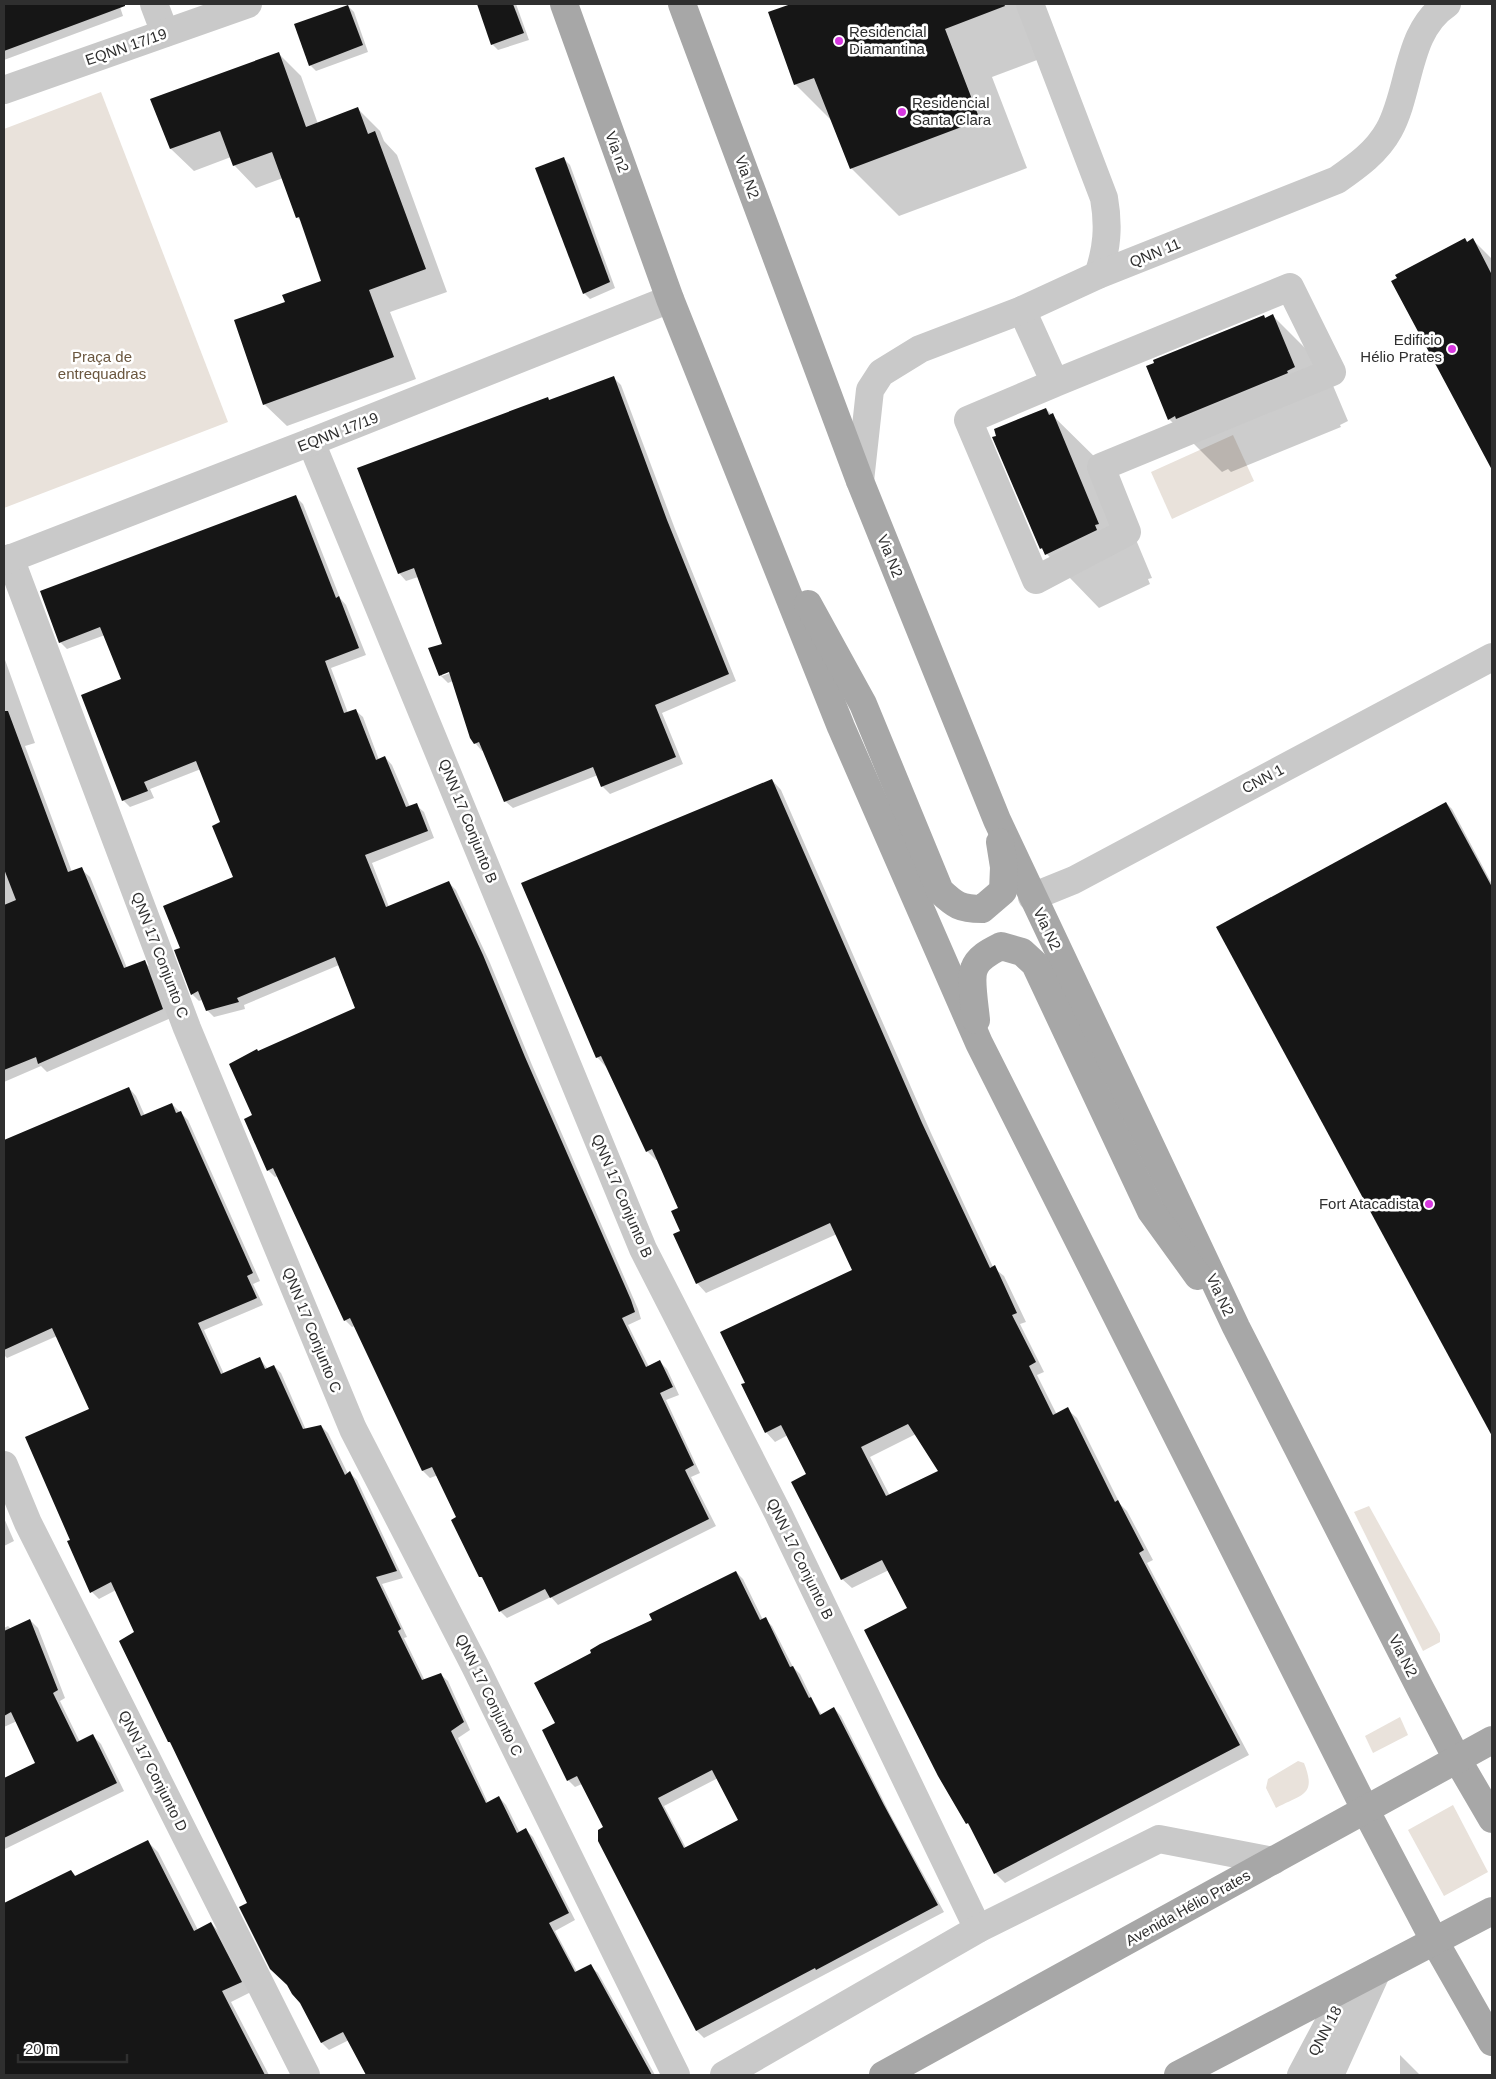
<svg xmlns="http://www.w3.org/2000/svg" width="1496" height="2079" font-family="Arial,sans-serif">
<style>
.green{fill:#e9e2db}
.shadow{fill:#0003;fill-rule:evenodd}
.building{fill:#161616;fill-rule:evenodd}
.lines{fill:none;stroke-linecap:round;stroke-linejoin:round}
.minor{stroke:#c9c9c9;stroke-width:28}
.major{stroke:#a7a7a7;stroke-width:28}
.poi-dot{fill:#d738e0;stroke:#fff;stroke-width:2}
.labels{text-anchor:middle;stroke-width:5;stroke-linejoin:round;paint-order:stroke}
.poi-label{font-size:15px;fill:#2f2f2f;stroke:#fff;text-anchor:start}
.street-label{font-size:15px;fill:#2f2f2f;stroke:#fff}
.park-label{font-size:15px;fill:#6a563e;stroke:#fff}
</style>
<rect width="100%" height="100%" fill="#fff"/>
<g class="green">
<polygon points="101,92 228,422 4,508 4,129"/>
<polygon points="1233,435 1254,481 1172,519 1151,472"/>
<polygon points="1369,1506 1440,1634 1440,1642 1423,1651 1354,1512"/>
<polygon points="1400,1717 1408,1735 1373,1753 1365,1736"/>
<path d="M 1298,1761 L 1304,1763 C 1317,1796 1302,1794 1276,1808 L 1266,1788 L 1268,1779 Z"/>
<polygon points="1453,1805 1488,1872 1444,1896 1408,1830"/>
</g>
<g class="shadow">
<polygon points="4,4 119,4 123,16 4,60"/>
<polygon points="478,4 516,4 529,40 498,50 492,44"/>
<polygon points="795,4 1025,4 1045,57 992,77 1027,168 899,216 851,168 833,122 795,84 770,13"/>
<polygon points="348,6 354,12 368,52 316,71 310,65"/>
<polygon points="278,53 301,76 318,124 358,109 380,131 384,141 397,155 447,292 390,312 416,379 287,426 264,404 286,303 323,282 302,222 297,217 283,178 256,188 234,165 231,157 194,171 171,149 152,100"/>
<polygon points="564,159 570,165 615,288 590,299 584,293"/>
<polygon points="1465,239 1468,243 1473,240 1492,259 1492,468 1393,282"/>
<polygon points="1264,316 1266,319 1273,316 1326,369 1348,421 1340,425 1341,427 1231,472 1228,469 1222,472 1169,419"/>
<path d="M 614,378 L 621,385 L 675,529 L 736,681 L 662,713 L 683,764 L 610,794 L 602,786 L 598,775 L 513,808 L 505,801 L 484,750 L 482,751 L 475,743 L 453,681 L 448,683 L 440,675 L 443,644 L 418,577 L 406,581 L 399,573 L 548,399 L 550,401 ZM 454,668 L 455,671 L 442,676 L 442,673 Z"/>
<polygon points="1046,409 1106,468 1152,578 1148,579 1150,584 1099,608 1041,548"/>
<polygon points="296,497 303,504 340,598 346,605 366,655 331,668 348,713 355,710 363,717 379,760 385,757 392,765 410,807 416,805 424,812 434,838 372,863 389,907 448,882 456,890 490,963 532,1065 638,1309 641,1319 628,1325 649,1367 660,1362 667,1369 679,1395 666,1400 700,1473 691,1477 716,1526 558,1605 551,1597 507,1618 500,1611 486,1582 480,1576 458,1518 438,1475 430,1478 423,1471 355,1326 352,1327 345,1320 278,1176 275,1177 268,1170 254,1116 259,1052 357,1009 339,965 244,1005 245,1009 214,1017 207,1010 202,1000 199,1001 192,994 181,949 235,878 222,823 201,769 150,789 154,798 130,807 123,800 123,680 105,635 67,649 60,642"/>
<polygon points="4,657 35,743 25,746 72,872 81,869 90,877 127,968 144,962 153,970 171,1018 47,1072 41,1066 4,1082"/>
<path d="M 772,780 L 781,790 L 931,1133 L 993,1267 L 1004,1276 L 1026,1322 L 1020,1324 L 1044,1372 L 1037,1375 L 1057,1415 L 1067,1409 L 1077,1418 L 1120,1504 L 1127,1511 L 1153,1560 L 1147,1563 L 1249,1755 L 1005,1883 L 995,1873 L 972,1828 L 967,1823 L 908,1608 L 889,1570 L 852,1588 L 842,1579 L 808,1474 L 788,1435 L 775,1442 L 766,1432 L 853,1270 L 837,1234 L 706,1293 L 697,1283 L 681,1231 L 680,1209 L 658,1160 L 656,1160 L 647,1151 L 606,1067 L 597,1057 ZM 916,1434 L 940,1471 L 890,1496 L 870,1457 Z"/>
<polygon points="1446,803 1452,809 1492,884 1492,1428 1487,1423"/>
<polygon points="129,1088 136,1096 145,1116 172,1104 188,1120 260,1281 253,1284 263,1305 204,1330 224,1374 259,1358 268,1369 274,1366 281,1373 306,1430 321,1426 328,1433 348,1474 350,1473 357,1480 403,1578 382,1584 407,1637 404,1638 425,1681 440,1674 448,1681 470,1730 458,1738 488,1803 499,1797 506,1805 520,1833 526,1830 533,1837 575,1920 555,1931 577,1972 590,1966 598,1973 655,2075 367,2075 349,2040 329,2050 322,2043 249,1904 174,1746 169,1742 135,1633 116,1590 99,1599 92,1592 72,1540 90,1410 57,1336 7,1358 4,1355 4,1141"/>
<polygon points="4,1518 14,1541 4,1546"/>
<path d="M 736,1572 L 743,1579 L 763,1620 L 765,1619 L 772,1626 L 793,1667 L 800,1674 L 813,1701 L 822,1715 L 834,1708 L 841,1716 L 890,1814 L 944,1912 L 704,2038 L 697,2031 L 599,1841 L 605,1827 L 582,1784 L 575,1787 L 568,1780 L 557,1724 L 653,1621 ZM 718,1778 L 740,1820 L 686,1848 L 664,1806 Z"/>
<polygon points="30,1620 38,1628 65,1698 60,1701 80,1742 93,1736 101,1744 124,1791 5,1849 4,1780 37,1763 17,1721 4,1727 4,1628 8,1626 11,1629"/>
<polygon points="148,1842 158,1852 198,1930 211,1923 221,1934 251,1992 231,2002 269,2075 4,2075 4,1904 71,1871 76,1876"/>
<polygon points="1400,2055 1420,2075 1400,2075"/>
</g>
<g class="building">
<polygon points="4,4 125,4 125,6 4,51"/>
<polygon points="477,4 513,4 524,33 491,45"/>
<polygon points="791,4 1004,4 1005,6 945,29 980,120 850,169 814,78 794,85 768,12"/>
<polygon points="348,5 363,45 309,66 294,24"/>
<polygon points="279,52 306,127 358,107 368,134 375,131 426,269 369,290 394,357 263,405 234,320 285,302 282,295 321,281 299,217 296,218 272,152 233,166 220,131 170,149 150,99"/>
<polygon points="564,157 610,282 583,294 535,168"/>
<polygon points="1465,238 1467,242 1473,238 1492,275 1492,470 1391,281 1397,278 1395,275"/>
<polygon points="1273,314 1295,367 1287,371 1288,373 1176,419 1175,416 1168,420 1146,366 1154,363 1153,360 1264,315 1265,318"/>
<polygon points="614,376 667,520 729,674 655,705 676,757 601,787 593,767 504,802 479,742 474,744 470,738 449,672 439,676 428,648 442,644 414,568 398,574 357,468 548,397 549,400"/>
<polygon points="1046,408 1049,415 1053,413 1099,524 1095,525 1097,530 1045,555 1042,548 1040,549 992,437 996,436 994,429"/>
<polygon points="296,495 336,598 339,596 359,648 325,661 344,713 356,709 376,760 385,756 406,807 417,803 428,831 365,855 386,907 449,881 483,955 525,1057 631,1300 635,1312 622,1318 646,1367 660,1360 673,1387 660,1393 694,1465 685,1470 709,1519 550,1598 545,1589 499,1612 482,1577 479,1577 451,1520 456,1517 432,1467 422,1471 350,1318 344,1321 273,1168 267,1171 244,1119 252,1115 229,1064 257,1049 258,1051 355,1008 335,957 237,998 239,1002 206,1011 198,991 191,995 174,950 180,948 163,906 233,877 212,826 220,822 196,761 144,782 148,791 122,801 81,695 121,679 100,627 59,643 40,591"/>
<polygon points="4,711 8,711 68,872 82,867 124,968 145,960 163,1009 38,1064 36,1057 4,1070 4,905 16,900 4,869"/>
<path d="M 772,779 L 922,1123 L 990,1268 L 995,1265 L 1017,1313 L 1012,1315 L 1036,1362 L 1029,1366 L 1053,1415 L 1068,1407 L 1115,1502 L 1118,1500 L 1144,1550 L 1139,1553 L 1240,1745 L 994,1874 L 968,1823 L 966,1824 L 938,1776 L 864,1630 L 907,1608 L 882,1560 L 841,1580 L 791,1482 L 806,1474 L 781,1425 L 765,1433 L 741,1384 L 745,1383 L 720,1332 L 852,1270 L 830,1223 L 696,1284 L 673,1234 L 680,1231 L 671,1211 L 678,1208 L 652,1149 L 646,1152 L 601,1056 L 596,1058 L 521,883 ZM 908,1424 L 938,1471 L 886,1496 L 861,1447 Z"/>
<polygon points="1446,802 1492,887 1492,1436 1216,927"/>
<polygon points="129,1087 141,1116 172,1103 176,1113 181,1111 253,1273 247,1276 257,1298 198,1323 221,1374 260,1357 265,1369 274,1365 303,1429 321,1425 345,1475 350,1471 397,1571 376,1577 401,1629 398,1631 422,1680 441,1673 464,1722 451,1731 486,1803 499,1796 517,1833 526,1828 569,1913 549,1923 575,1972 591,1964 652,2075 366,2075 343,2032 321,2043 300,2003 292,1994 287,1985 270,1969 239,1907 247,1903 170,1742 168,1742 119,1641 134,1632 111,1582 90,1593 67,1541 70,1540 25,1437 89,1409 52,1328 4,1350 4,1140"/>
<path d="M 736,1571 L 760,1620 L 766,1617 L 790,1667 L 793,1666 L 809,1698 L 811,1697 L 820,1715 L 834,1707 L 884,1805 L 938,1905 L 816,1970 L 815,1968 L 696,2031 L 598,1841 L 598,1830 L 603,1827 L 577,1776 L 567,1781 L 542,1730 L 555,1723 L 534,1683 L 591,1653 L 590,1650 L 600,1644 L 652,1620 L 649,1614 ZM 712,1770 L 738,1820 L 684,1848 L 658,1798 Z"/>
<polygon points="30,1619 58,1690 53,1693 77,1742 93,1734 117,1783 4,1838 4,1778 35,1763 11,1712 4,1716 4,1631"/>
<polygon points="148,1840 194,1931 211,1922 242,1982 222,1991 265,2075 4,2075 4,1903 71,1870 75,1876"/>
</g>
<g class="lines">
<g class="minor">
<polyline points="154,4 165,33"/>
<path d="M 1030,4 L 1104,198 C 1109,226 1107,249 1098,275"/>
<polyline points="4,90 248,4"/>
<polyline points="1022,310 1055,383 968,420 1036,580 1127,532 1101,467 1332,372 1290,287 1055,383"/>
<polyline points="311,442 643,1249 778,1513 978,1929"/>
<path d="M 860,481 L 870,390 L 881,373 L 920,349 L 1022,310 L 1098,275 L 1337,180 C 1357,166 1377,152 1389,130 C 1411,90 1406,31 1447,4"/>
<polyline points="10,558 187,1028 353,1429 475,1666 676,2075"/>
<polyline points="4,561 311,442 670,299"/>
<polyline points="1032,897 1074,880 1492,657"/>
<polyline points="4,1465 28,1523 306,2075"/>
<polyline points="724,2075 978,1929 1159,1839 1273,1861"/>
<polyline points="1301,2075 1348,1987"/>
<polyline points="1330,2075 1377,1971"/>
</g>
<g class="major">
<polyline points="564,4 670,299 841,727 979,1043 1366,1811 1435,1942 1492,2042"/>
<polyline points="682,4 860,481 997,820 1236,1327 1421,1690 1457,1759 1492,1819"/>
<path d="M 808,604 L 863,704 L 940,891 C 955,905 960,909 982,909 L 1003,891 L 1004,867 L 1000,842"/>
<path d="M 976,1020 C 975,1008 970,979 974,969 C 978,957 991,951 1001,946 L 1022,952 L 1035,964 L 1151,1211 L 1198,1276"/>
<polyline points="883,2075 1492,1740"/>
<polyline points="1178,2075 1492,1911"/>
</g>
</g>
<g class="poi-dot">
<circle cx="839" cy="41" r="5"/>
<circle cx="902" cy="112" r="5"/>
<circle cx="1452" cy="349" r="5"/>
<circle cx="1429" cy="1204" r="5"/>
</g>
<g class="labels">
<g class="poi-label">
<text x="849" y="37">Residencial<tspan x="849" dy="17">Diamantina</tspan></text>
<text x="912" y="108">Residencial<tspan x="912" dy="17">Santa Clara</tspan></text>
<text x="1442" y="345" text-anchor="end">Edificio<tspan x="1442" dy="17">Hélio Prates</tspan></text>
<text x="1419" y="1209" text-anchor="end">Fort Atacadista</text>
</g>
<g class="street-label">
<text transform="translate(126 47) rotate(-19)" y="5">EQNN 17/19</text>
<text transform="translate(617 152) rotate(70)" y="5">Via n2</text>
<text transform="translate(747 177) rotate(70)" y="5">Via N2</text>
<text transform="translate(1155 253) rotate(-22)" y="5">QNN 11</text>
<text transform="translate(338 432) rotate(-21)" y="5">EQNN 17/19</text>
<text transform="translate(890 556) rotate(68)" y="5">Via N2</text>
<text transform="translate(1263 779) rotate(-28)" y="5">CNN 1</text>
<text transform="translate(468 821) rotate(68)" y="5">QNN 17 Conjunto B</text>
<text transform="translate(1047 929) rotate(65)" y="5">Via N2</text>
<text transform="translate(160 955) rotate(69)" y="5">QNN 17 Conjunto C</text>
<text transform="translate(622 1196) rotate(67)" y="5">QNN 17 Conjunto B</text>
<text transform="translate(1220 1295) rotate(65)" y="5">Via N2</text>
<text transform="translate(312 1330) rotate(68)" y="5">QNN 17 Conjunto C</text>
<text transform="translate(800 1559) rotate(64)" y="5">QNN 17 Conjunto B</text>
<text transform="translate(1403 1656) rotate(63)" y="5">Via N2</text>
<text transform="translate(489 1695) rotate(64)" y="5">QNN 17 Conjunto C</text>
<text transform="translate(153 1771) rotate(63)" y="5">QNN 17 Conjunto D</text>
<text transform="translate(1188 1908) rotate(-29)" y="5">Avenida Hélio Prates</text>
<text transform="translate(1325 2031) rotate(-62)" y="5">QNN 18</text>
</g>
<g class="park-label">
<text x="102" y="362">Praça de<tspan x="102" dy="17">entrequadras</tspan></text>
</g>
</g>
<rect width="1496" height="2079" fill="none" stroke="#2f2f2f" stroke-width="10"/>
<path d="M18 2054v8h109v-8" fill="none" stroke="#2f2f2f" stroke-width="2.5"/>
<text x="25" y="2054" font-size="15" fill="#2f2f2f" stroke="#ffffff" stroke-width="4" paint-order="stroke">20 m</text>
</svg>
